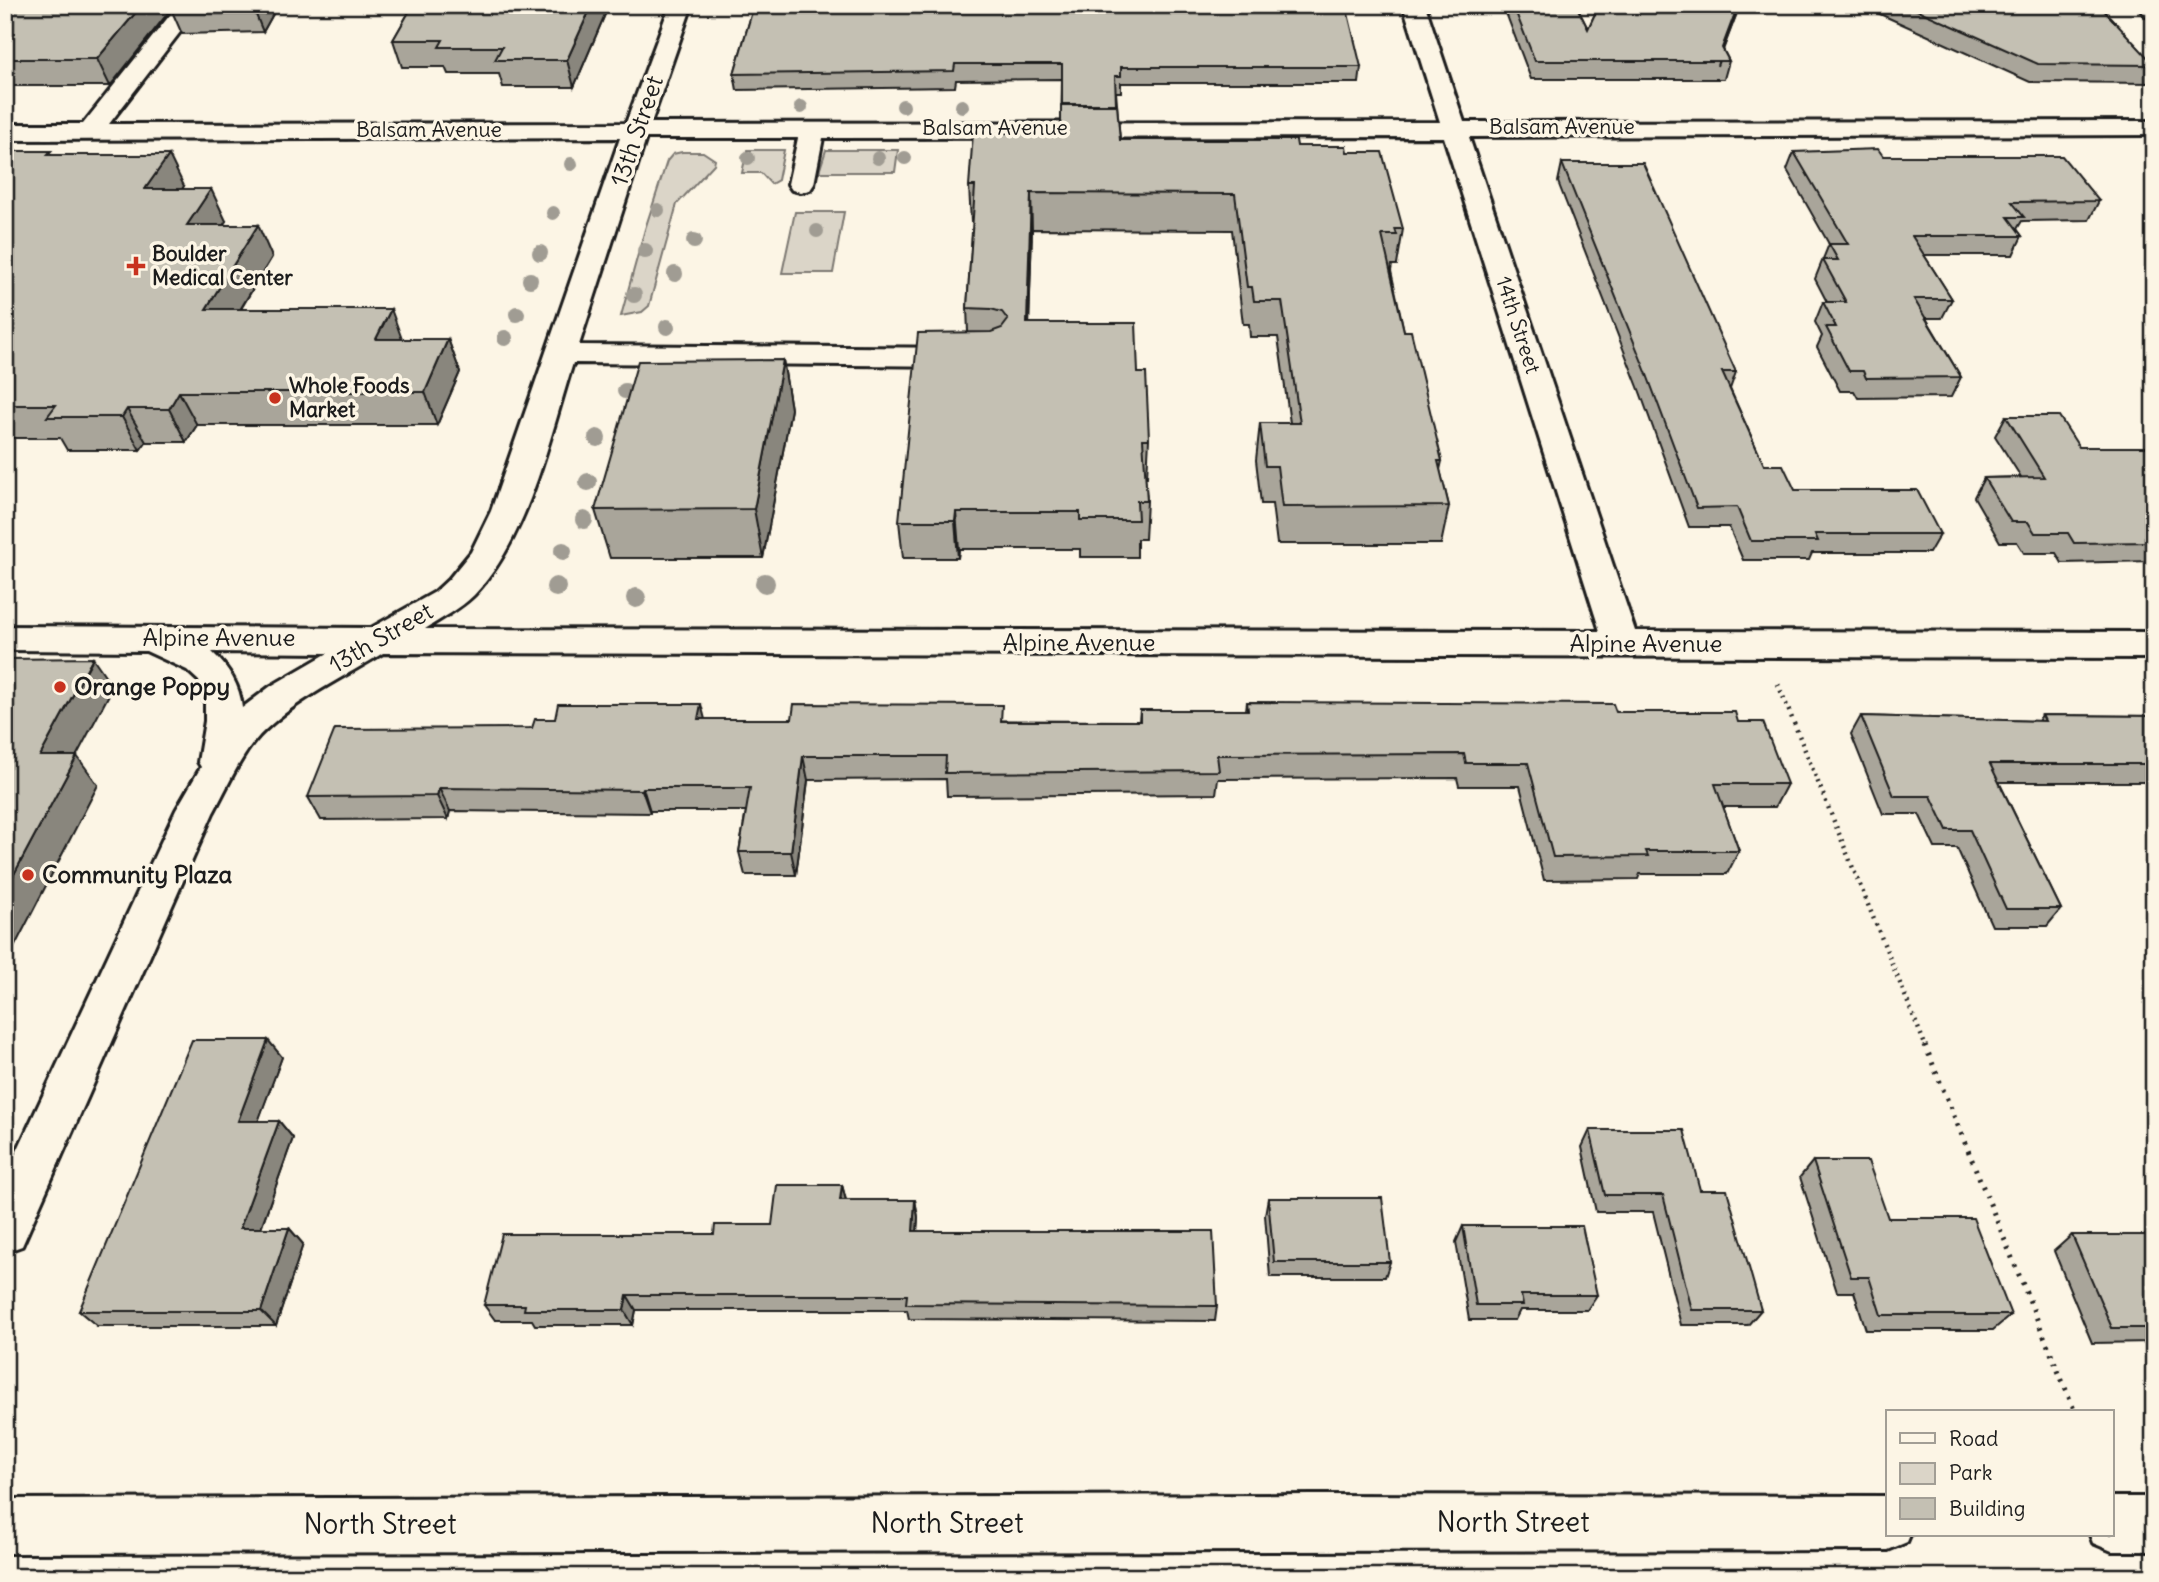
<svg xmlns="http://www.w3.org/2000/svg" width="2159" height="1582" font-family="Delius,sans-serif">
<style>
.green{fill:#dbd5c8;stroke:#7c7872;stroke-width:2}
.lines{fill:none;stroke-linecap:round;stroke-linejoin:round}
.minor-casing{stroke:#1c1c1c;stroke-width:6}
.path-far1{stroke:#1c1c1c;stroke-width:4.5;stroke-dasharray:2 5;stroke-linecap:butt}
.path{stroke:#1c1c1c;stroke-width:5;stroke-dasharray:2.5 7;stroke-linecap:butt}
.minor{fill:#fcf5e5;fill-rule:evenodd}
.tree{fill:#a09c93}
.wall{fill:#a9a59a;stroke:#1c1c1c;stroke-width:2}
.shaded-wall{fill:#89867d;stroke:#1c1c1c;stroke-width:2}
.building{fill:#c4c0b3;stroke:#1c1c1c;stroke-width:2}
.poi-dot{fill:#c8321e;stroke:#fcf5e5;stroke-width:2.5}
.labels{text-anchor:middle;stroke-width:7;stroke-linejoin:round;paint-order:stroke}
.far-street-label{font-size:21px;fill:#1c1c1c;stroke:#fcf5e5}
.far-poi-label{font-size:21px;font-weight:bold;fill:#1c1c1c;stroke:#fcf5e5;text-anchor:start}
.street-label{font-size:24px;fill:#1c1c1c;stroke:#fcf5e5}
.poi-label{font-size:24px;font-weight:bold;fill:#1c1c1c;stroke:#fcf5e5;text-anchor:start}
.near-street-label{font-size:28px;fill:#1c1c1c;stroke:#fcf5e5}
</style>
<rect width="100%" height="100%" fill="#fcf5e5"/>
<filter id="ink" filterUnits="userSpaceOnUse"><feTurbulence type="fractalNoise" baseFrequency=".0143" numOctaves="2"/><feDisplacementMap in="SourceGraphic" scale="14" xChannelSelector="R" yChannelSelector="G"/><feConvolveMatrix kernelMatrix="1 2 1 2 8 2 1 2 1" color-interpolation-filters="sRGB"/></filter>
<g filter="url(#ink)">
<g class="green">
<polygon points="747,150 784,150 778,180 771,184 761,173 742,173"/>
<polygon points="826,150 898,150 895,172 819,172"/>
<polygon points="682,152 703,152 715,160 714,164 677,204 649,306 642,312 621,316 645,229 667,161 673,154"/>
<polygon points="795,212 844,212 833,273 782,273"/>
</g>
<g class="lines">
<g class="minor-casing">
<g id="minor">
<path d="M 178,5 L 201,5 L 109,124 L 626,123 L 670,5 L 692,5 L 651,123 L 1440,122 L 1403,5 L 1425,5 L 1464,122 L 2154,121 L 2154,135 L 1469,137 L 1635,631 L 2154,632 L 2154,658 L 383,653 C 344,677 299,698 265,730 C 242,751 228,786 213,813 L 22,1246 L 5,1252 L 5,1177 L 176,810 L 201,767 L 198,762 L 205,721 L 205,703 L 199,681 L 187,670 L 146,651 L 5,650 L 5,626 L 371,628 L 435,592 L 449,579 L 471,552 L 491,511 L 620,138 L 5,140 L 5,124 L 83,124 ZM 1444,137 L 1600,631 L 425,629 C 442,618 460,609 474,595 C 529,537 549,438 573,363 L 969,366 L 979,363 L 984,357 L 979,351 L 969,348 L 579,345 L 646,138 L 798,138 L 788,184 L 792,190 L 801,192 L 810,190 L 814,184 L 823,138 ZM 212,652 L 328,653 L 271,686 L 242,708 C 240,685 228,667 212,652 Z"/>
<polygon points="2137,5 2154,5 2154,18 2146,16"/>
<polygon points="1315,1495 1888,1496 1888,1535 1910,1535 1907,1542 1888,1550 5,1553 5,1499"/>
<polygon points="2112,1497 2154,1497 2154,1551 2112,1551 2093,1543 2090,1535 2112,1535"/>
</g>
</g>
<polyline class="path-far1" points="1778,684 1926,1047"/>
<polyline class="path" points="1925,1045 2075,1412"/>
<use href="#minor" class="minor"/>
</g>
<g class="tree">
<circle cx="903" cy="106" r="7"/>
<circle cx="962" cy="106" r="7"/>
<circle cx="801" cy="107" r="7"/>
<circle cx="748" cy="158" r="7"/>
<circle cx="878" cy="158" r="7"/>
<circle cx="905" cy="158" r="7"/>
<circle cx="571" cy="164" r="7"/>
<circle cx="658" cy="210" r="7"/>
<circle cx="553" cy="213" r="7"/>
<circle cx="817" cy="231" r="7"/>
<circle cx="694" cy="241" r="8"/>
<circle cx="645" cy="251" r="8"/>
<circle cx="540" cy="253" r="8"/>
<circle cx="675" cy="274" r="8"/>
<circle cx="530" cy="280" r="8"/>
<circle cx="634" cy="295" r="8"/>
<circle cx="517" cy="314" r="8"/>
<circle cx="667" cy="327" r="8"/>
<circle cx="505" cy="338" r="8"/>
<circle cx="625" cy="391" r="8"/>
<circle cx="597" cy="438" r="9"/>
<circle cx="588" cy="482" r="9"/>
<circle cx="584" cy="520" r="9"/>
<circle cx="563" cy="551" r="9"/>
<circle cx="765" cy="583" r="10"/>
<circle cx="556" cy="587" r="10"/>
<circle cx="636" cy="598" r="10"/>
</g>
<g class="wall">
<polygon points="5,5 278,5 263,32 182,34 171,9 110,86 5,86"/>
<polygon points="413,5 609,5 574,87 503,87 499,74 448,74 445,67 402,67 393,40"/>
<polygon points="754,5 1361,67 1359,83 1121,83 1121,92 1116,92 1120,140 1297,146 1347,152 1403,229 1397,265 1392,265 1391,271 1404,331 1442,461 1440,470 1449,506 1441,544 1277,544 1272,504 1261,504 1256,460 1260,423 1290,423 1278,337 1250,337 1249,324 1243,324 1232,230 1032,229 1029,323 1138,373 1149,439 1147,477 1145,477 1147,501 1145,539 1137,539 1137,557 1080,557 1080,549 959,549 958,558 903,558 899,521 968,332 967,308 973,222 971,222 969,186 1061,133 1062,79 956,80 955,87 737,90 734,74"/>
<polygon points="1503,5 1576,5 1588,29 1599,5 1740,5 1723,49 1729,61 1724,79 1531,79"/>
<polygon points="1860,5 2099,5 2154,65 2154,83 2030,82"/>
<polygon points="5,151 53,155 184,186 182,189 226,221 223,225 272,257 241,309 402,339 448,339 460,372 437,425 197,425 186,442 146,442 140,450 67,450 60,438 5,438"/>
<polygon points="1794,152 1883,156 2099,201 2089,220 2022,221 2017,229 2022,236 2013,255 1924,255 1952,299 1942,318 1926,318 1961,377 1951,397 1858,398 1854,391 1840,391 1817,347 1822,336 1815,322 1823,302 1827,302 1815,279 1829,244 1787,170"/>
<polygon points="1562,163 1736,372 1730,389 1764,465 1795,490 1940,534 1929,553 1812,553 1809,560 1743,560 1729,527 1689,527 1640,392 1558,182"/>
<polygon points="783,360 791,409 763,558 610,558 595,510"/>
<polygon points="2006,416 2079,447 2154,447 2154,561 2062,563 2056,553 2024,553 2017,542 2000,542 1974,497 1984,478 2021,477 1995,436"/>
<polygon points="1247,702 1616,712 1738,722 1787,784 1775,807 1723,807 1739,851 1727,874 1640,874 1638,879 1544,880 1520,786 1459,786 1457,778 1218,779 1216,794 947,796 946,779 808,780 796,875 745,875 739,852 746,811 650,811 650,813 450,811 448,819 321,820 308,797 532,728 705,719 1139,721 1140,710 1246,710"/>
<polygon points="2042,715 2154,716 2154,782 1999,782 2061,909 2047,926 1992,926 1957,848 1935,848 1919,814 1883,814 1851,734 1861,716 2038,721"/>
<polygon points="282,1057 258,1121 279,1121 293,1138 261,1228 289,1228 303,1244 276,1326 97,1326 79,1311"/>
<polygon points="1590,1130 1700,1190 1761,1310 1748,1325 1681,1325 1653,1212 1596,1212 1582,1147"/>
<polygon points="1813,1161 1888,1218 2011,1315 1993,1330 1866,1330 1854,1292 1837,1292 1800,1177"/>
<polygon points="842,1185 846,1200 915,1200 918,1217 917,1231 1217,1306 1215,1321 909,1319 907,1310 636,1310 633,1325 535,1325 532,1320 495,1320 484,1305 714,1234 772,1225"/>
<polygon points="1268,1198 1390,1262 1385,1277 1270,1277 1265,1215"/>
<polygon points="1463,1226 1597,1295 1587,1310 1520,1310 1515,1320 1469,1320 1456,1242"/>
<polygon points="2072,1235 2154,1235 2154,1342 2092,1343 2054,1251"/>
</g>
<g class="shaded-wall">
<polygon points="142,5 174,5 170,8 171,9 110,86 97,59"/>
<polygon points="252,5 278,5 263,32"/>
<polygon points="592,5 609,5 574,87 567,60"/>
<polygon points="1738,5 1740,5 1717,66 1722,48"/>
<polygon points="169,155 184,186 160,221 145,189"/>
<polygon points="211,189 226,221 202,257 187,225"/>
<polygon points="1031,193 1032,229 1028,360 1027,323"/>
<polygon points="258,225 272,257 221,341 206,309"/>
<polygon points="391,309 403,342 376,339"/>
<polygon points="448,339 460,372 437,425 425,392"/>
<polygon points="783,360 791,409 763,558 754,509"/>
<polygon points="179,392 197,425 186,442 169,409"/>
<polygon points="127,409 146,442 140,450 122,417"/>
<polygon points="956,512 959,549 958,558 955,521"/>
<polygon points="93,658 113,687 61,785 40,756"/>
<polygon points="701,704 707,727 698,719"/>
<polygon points="77,756 98,785 5,965 5,891"/>
<polygon points="803,756 808,780 796,875 791,852"/>
<polygon points="439,788 450,811 448,819 437,796"/>
<polygon points="643,788 650,811 650,813 642,790"/>
<polygon points="268,1040 282,1057 252,1138 238,1121"/>
<polygon points="279,1121 293,1138 255,1244 240,1228"/>
<polygon points="842,1185 846,1201 840,1200"/>
<polygon points="915,1200 918,1217 916,1247 913,1231"/>
<polygon points="289,1228 303,1244 276,1326 261,1311"/>
<polygon points="627,1295 636,1310 633,1325 624,1310"/>
</g>
<g class="building">
<polygon points="5,5 142,5 97,59 5,59"/>
<polygon points="172,5 248,5 170,8"/>
<polygon points="413,5 592,5 567,60 495,60 502,47 439,47 443,40 393,40"/>
<polygon points="754,5 1346,5 1361,67 1121,67 1121,76 1115,76 1116,104 1062,104 1062,64 955,64 954,71 734,74"/>
<polygon points="1513,5 1576,5 1588,29 1599,5 1738,5 1722,48 1729,61 1535,61"/>
<polygon points="1906,5 2099,5 2149,59 2154,61 2154,65 2038,64"/>
<polygon points="1061,105 1117,105 1120,140 1296,140 1297,146 1346,146 1347,152 1382,152 1403,229 1395,229 1397,235 1382,235 1404,331 1411,331 1442,461 1438,461 1449,506 1282,507 1277,466 1265,466 1260,423 1300,423 1282,301 1254,301 1252,287 1247,287 1235,194 1031,193 1027,323 1136,323 1138,373 1146,373 1149,439 1143,439 1147,501 1137,501 1138,520 1080,520 1080,512 956,512 955,521 899,521 918,333 991,332 1002,328 1008,320 1002,312 991,309 967,308 975,186 969,186 973,133 1061,133"/>
<polygon points="1878,149 1883,156 2062,156 2099,201 2012,202 2024,217 2008,217 2022,236 1912,236 1952,299 1914,299 1961,377 1866,378 1863,371 1849,371 1826,327 1836,327 1823,302 1846,302 1823,260 1838,260 1829,244 1848,244 1794,152"/>
<polygon points="5,151 51,151 47,155 169,155 145,189 211,189 187,225 258,225 206,309 391,309 376,339 448,339 425,392 179,392 169,409 127,409 122,417 47,417 56,405 5,405"/>
<polygon points="1562,163 1643,163 1736,372 1722,372 1764,465 1783,465 1795,490 1917,490 1940,534 1815,534 1818,541 1751,541 1737,507 1697,508 1646,372"/>
<polygon points="783,360 754,509 595,510 638,361"/>
<polygon points="2006,416 2059,416 2079,447 2154,447 2154,542 2074,543 2068,533 2035,533 2028,522 2011,522 1984,478 2044,477"/>
<polygon points="93,658 40,756 77,756 5,891 5,659"/>
<polygon points="1247,702 1613,704 1616,712 1735,712 1738,722 1763,722 1787,784 1715,784 1739,851 1646,851 1648,856 1553,857 1528,763 1466,763 1464,754 1217,755 1219,771 945,773 946,756 803,756 791,852 739,852 750,788 643,788 642,790 439,788 437,796 308,797 335,729 532,728 535,719 555,719 558,704 701,704 698,719 792,719 794,704 1002,705 1001,721 1140,721 1140,710 1248,710"/>
<polygon points="2042,715 2154,716 2154,764 1990,764 2061,909 2006,909 1970,830 1947,830 1931,796 1894,796 1861,716 2045,721"/>
<polygon points="192,1040 268,1040 238,1121 279,1121 240,1228 289,1228 261,1311 79,1311"/>
<polygon points="1590,1130 1684,1130 1700,1190 1727,1190 1761,1310 1692,1310 1663,1195 1605,1195"/>
<polygon points="1813,1161 1868,1161 1888,1218 1973,1218 2011,1315 1881,1315 1869,1277 1851,1277"/>
<polygon points="777,1185 842,1185 840,1200 915,1200 913,1231 1213,1231 1217,1306 906,1304 907,1295 627,1295 624,1310 524,1310 525,1305 484,1305 502,1234 714,1234 715,1225 772,1225"/>
<polygon points="1268,1198 1382,1198 1390,1262 1274,1262"/>
<polygon points="1463,1226 1582,1226 1597,1295 1521,1295 1523,1305 1476,1305"/>
<polygon points="2072,1235 2154,1235 2154,1328 2112,1328"/>
</g>
</g>
<g class="poi-dot">
<path d="M132.5 255.5h7v7h7v7h-7v7h-7v-7h-7v-7h7z"/>
<circle cx="275" cy="398" r="7"/>
<circle cx="60" cy="687" r="7"/>
<circle cx="28" cy="875" r="7"/>
</g>
<g class="labels">
<g class="far-street-label">
<text x="1562" y="134">Balsam Avenue</text>
<text x="995" y="135">Balsam Avenue</text>
<text x="429" y="137">Balsam Avenue</text>
<text transform="translate(1518 325) rotate(72)" y="7">14th Street</text>
</g>
<g class="far-poi-label">
<text x="152" y="261">Boulder<tspan x="152" dy="24">Medical Center</tspan></text>
<text x="289" y="393">Whole Foods<tspan x="289" dy="24">Market</tspan></text>
</g>
<g class="street-label">
<text transform="translate(637 131) rotate(-71)" y="8">13th Street</text>
<text x="219" y="646">Alpine Avenue</text>
<text transform="translate(381 638) rotate(-30)" y="8">13th Street</text>
<text x="1079" y="651">Alpine Avenue</text>
<text x="1646" y="652">Alpine Avenue</text>
</g>
<g class="poi-label">
<text x="74" y="695">Orange Poppy</text>
<text x="42" y="883">Community Plaza</text>
</g>
<g class="near-street-label">
<text x="1513" y="1532">North Street</text>
<text x="947" y="1533">North Street</text>
<text x="380" y="1534">North Street</text>
</g>
</g>
<rect width="2159" height="1582" fill="none" stroke="#fcf5e5" stroke-width="28"/>
<rect x="14" y="14" width="2131" height="1554" fill="none" stroke="#1c1c1c" stroke-width="2.5" filter="url(#ink)"/>
<rect x="1886" y="1410" width="228" height="126" fill="#fcf5e5" stroke="#a29e95" stroke-width="2"/>
<rect x="1900" y="1433" width="35" height="10" fill="#fcf5e5" stroke="#a29e95" stroke-width="2"/>
<text x="1949" y="1446" font-size="21" fill="#1c1c1c">Road</text>
<rect x="1900" y="1463" width="35" height="21" fill="#dbd5c8" stroke="#a29e95" stroke-width="2"/>
<text x="1949" y="1480" font-size="21" fill="#1c1c1c">Park</text>
<rect x="1900" y="1498" width="35" height="21" fill="#c4c0b3" stroke="#a29e95" stroke-width="2"/>
<text x="1949" y="1516" font-size="21" fill="#1c1c1c">Building</text>
</svg>
